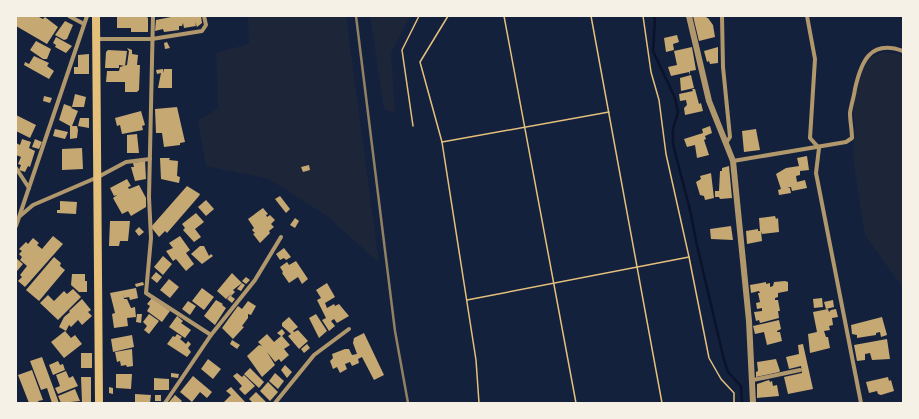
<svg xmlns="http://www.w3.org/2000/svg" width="919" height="419" font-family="'Nunito Sans',sans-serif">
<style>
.green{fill:#1d2539}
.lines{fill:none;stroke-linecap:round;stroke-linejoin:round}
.stream{stroke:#0b132b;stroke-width:2.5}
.building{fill:#c6a872}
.path{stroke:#e5c07b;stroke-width:1.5}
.minor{stroke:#b1986c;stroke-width:4}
.tertiary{stroke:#b1986c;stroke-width:6}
.trunk{stroke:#e5c07b;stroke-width:8}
.rail{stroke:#918062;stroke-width:2.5}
</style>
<rect width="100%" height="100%" fill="#14213d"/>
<g class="green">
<polygon points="248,16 346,16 379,263 327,216 269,179 206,166 198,121 218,108 216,53 249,44"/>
<polygon points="370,16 410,16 391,53 395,113 384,109"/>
<polygon points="883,52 898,54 903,57 903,288 865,235 853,158 855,129 853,107 861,73 870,58"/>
</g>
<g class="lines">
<polyline class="stream" points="654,16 655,18 653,51 675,98 678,112 673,129 673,144 691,214 696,241 724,360 728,372 741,386 742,403"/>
</g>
<g class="building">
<polygon points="16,16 37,16 43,19 45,17 58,27 47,44 16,26"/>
<polygon points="117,16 146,16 148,18 148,32 131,32 131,28 117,28"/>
<polygon points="176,16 201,16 202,23 197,27 195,22 196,26 184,28 183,23 182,26 179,26 179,30 164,32 163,29 155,31 156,20"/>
<polygon points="693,16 709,16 706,18 708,18 713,25 715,37 699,41"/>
<polygon points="65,21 73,25 67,39 64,40 55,35"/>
<polygon points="677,35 679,42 673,44 674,50 666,52 664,38"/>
<polygon points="56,37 72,46 66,53 55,47 56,45 53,43"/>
<polygon points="36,41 51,49 47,59 43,59 30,50"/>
<polygon points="167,42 170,48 165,49 164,43"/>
<polygon points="692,47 696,70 690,71 690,75 689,72 671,76 668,67 677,65 674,51"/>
<polygon points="718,47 718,63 710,64 709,61 707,62 704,51"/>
<polygon points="127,48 132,50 132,54 138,55 137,65 140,65 139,90 137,92 125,92 125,82 106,82 107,71 119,71 120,67 127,65 129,51"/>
<polygon points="108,50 127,51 125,66 119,65 119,68 105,68 106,52"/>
<polygon points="89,54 89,74 74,74 74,67 78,67 78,55"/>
<polygon points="34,56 49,63 47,66 54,71 49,79 24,65 25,62 29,64"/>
<polygon points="163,69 164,73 164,69 172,69 172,88 158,88 161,73 157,74 156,70"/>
<polygon points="691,75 694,88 681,91 680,78"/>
<polygon points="692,89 695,89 699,104 701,103 703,111 685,115 684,108 687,105 686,100 680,101 679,94 693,91"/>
<polygon points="75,94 86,97 84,107 72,107 71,108 78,111 72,126 77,126 78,130 77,138 70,139 70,126 59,120 64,104 72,107"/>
<polygon points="44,96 52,98 50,103 43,101"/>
<polygon points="177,107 185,142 180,143 180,145 164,147 162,133 156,133 155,109"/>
<polygon points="141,111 145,125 142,126 143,130 122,134 120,125 117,126 115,118"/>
<polygon points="16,115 36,125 30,138 16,131"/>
<polygon points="80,118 89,118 89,128 78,126"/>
<polygon points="710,126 712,133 705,136 706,139 704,140 709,155 697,158 695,145 687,147 684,139 703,133 702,129"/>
<polygon points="55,129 68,132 65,139 53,136"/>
<polygon points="756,129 760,150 744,152 742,131"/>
<polygon points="137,134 139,153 127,153 127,135"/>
<polygon points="22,139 31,142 29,148 35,151 30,167 28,166 25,172 19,170 21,165 18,164 21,157 16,155 16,143 20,145"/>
<polygon points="35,139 42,142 39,149 32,147"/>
<polygon points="82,148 83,169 62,170 62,149"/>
<polygon points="807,156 809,170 800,171 800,175 796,176 797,182 805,180 807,188 792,191 791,187 787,188 790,188 791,193 779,195 778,190 781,189 776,174 786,168 799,166 797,158"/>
<polygon points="160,158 170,158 169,160 178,161 177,176 180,177 179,183 161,179"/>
<polygon points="145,161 146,179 135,181 131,167 134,167 133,163"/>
<polygon points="309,165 310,170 303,172 301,167"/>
<polygon points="729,166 732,198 720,199 719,197 715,197 715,191 719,191 720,171 722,171 722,168"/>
<polygon points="711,173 714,198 705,200 704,196 700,195 696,182 701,179 700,176"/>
<polygon points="127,179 131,186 128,187 129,189 139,185 146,198 146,207 131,216 128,211 122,214 113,198 117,195 114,196 110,188"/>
<polygon points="187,186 200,194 199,196 167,233 165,231 159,237 151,227"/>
<polygon points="280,196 290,209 286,213 275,199"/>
<polygon points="206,200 214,209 206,216 198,207"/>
<polygon points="60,201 77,202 76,214 57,213 57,210 60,210"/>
<polygon points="263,208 268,214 266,215 267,217 270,215 275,220 271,224 274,227 269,231 270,233 260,243 253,234 255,233 252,230 254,228 248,219"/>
<polygon points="196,213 204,222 195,229 201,237 194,242 183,230 185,228 182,224"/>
<polygon points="775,216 776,219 778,218 779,232 762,234 761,231 762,241 747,244 746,231 758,229 758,231 760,231 759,218"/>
<polygon points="295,218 299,221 295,228 290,225"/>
<polygon points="110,221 130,221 128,241 120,241 119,246 109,246"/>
<polygon points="731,226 733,240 711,239 710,229"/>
<polygon points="139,227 144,232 139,236 135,231"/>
<polygon points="53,236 63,244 25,287 18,281 22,277 20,275 27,266 20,260 22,257 19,254 22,251 19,249 26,242 28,244 33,238 39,243 37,245 42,249"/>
<polygon points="180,236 190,250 186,253 194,264 186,271 176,259 173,261 166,251 173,248 169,243"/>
<polygon points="200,246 204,246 209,256 211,254 213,256 202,264 191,254"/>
<polygon points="284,248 291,257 286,260 284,258 280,260 276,254"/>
<polygon points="163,256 172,264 163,275 154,267"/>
<polygon points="54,257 61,263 60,266 65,270 39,301 26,290"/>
<polygon points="16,258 23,264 17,271 16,270"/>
<polygon points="296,261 308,279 302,284 298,277 289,283 282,273 283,272 280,267 287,262 289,265"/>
<polygon points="156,272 162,277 157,283 151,278"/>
<polygon points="232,273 242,283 233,290 235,292 231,296 235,299 232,303 227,299 232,293 226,299 217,291"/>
<polygon points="72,274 85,274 85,281 87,281 87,292 79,292 71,285"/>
<polygon points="246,277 250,280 246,284 242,281"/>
<polygon points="169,279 179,287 170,298 160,290"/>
<polygon points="785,281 788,282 788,291 778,293 778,297 775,298 775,300 778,300 780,311 778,311 779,318 760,323 759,320 756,321 754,312 762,311 762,308 757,309 756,303 760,302 758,293 760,293 759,291 751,293 750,285 766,282 766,284 770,283 770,287 773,286 774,282"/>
<polygon points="143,282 144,285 136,287 135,284"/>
<polygon points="242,283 245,285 241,291 237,289"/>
<polygon points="327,283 335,297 325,303 327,308 334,304 335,306 339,304 349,316 337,323 334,319 331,321 335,326 329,331 322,320 326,318 317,300 321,298 316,290"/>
<polygon points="136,288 138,298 130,300 129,297 124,298 123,293 124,299 127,299 131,308 135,307 136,317 127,318 128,326 114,328 112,314 115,313 110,293"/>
<polygon points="202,288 214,297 204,310 192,301"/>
<polygon points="73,289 81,297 58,320 40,303 48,295 54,301 64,291 67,294"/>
<polygon points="152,298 170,311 162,322 147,311 150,306 147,304"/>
<polygon points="822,298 823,307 814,308 813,299"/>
<polygon points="82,299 91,310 88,312 92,316 82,325 78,320 71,327 69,325 66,331 59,327 64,317 70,312 69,311"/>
<polygon points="216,300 223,304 222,305 226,308 215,325 204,316"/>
<polygon points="833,300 834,307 826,309 824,302"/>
<polygon points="188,301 196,306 190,315 182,309"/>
<polygon points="248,301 256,306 251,315 248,314 248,318 242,326 244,327 233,339 222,328 238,306 242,309"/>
<polygon points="828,309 829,312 831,310 836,309 838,317 832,318 833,325 829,326 830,330 824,331 826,337 828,337 830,348 810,353 808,334 817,332 813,312"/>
<polygon points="137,314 142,314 141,323 136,322"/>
<polygon points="149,314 159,321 149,334 144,330 147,326 143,322"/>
<polygon points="316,314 327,331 319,338 309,318"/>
<polygon points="177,316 183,321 181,323 191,330 185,338 169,327"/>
<polygon points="289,317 298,327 293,331 294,332 298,330 308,341 299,349 288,336 291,334 282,326 282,323"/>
<polygon points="882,317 887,335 881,337 880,332 876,333 876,335 857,338 857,335 852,334 851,325"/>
<polygon points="779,320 781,329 777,331 777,332 780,332 782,341 767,345 764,332 755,334 753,326"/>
<polygon points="282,329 285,333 282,336 290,345 284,349 289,355 281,362 279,359 275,362 267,352 275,365 262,377 247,356 259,345 262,346 258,342 267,334 274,342 281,336 277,333"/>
<polygon points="65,331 71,338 75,335 82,344 64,358 51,342"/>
<polygon points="364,333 384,375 374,380 362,357 358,359 359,363 352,366 350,362 345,364 347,369 340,373 337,367 333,369 330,361 333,358 332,354 345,349 349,349 352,355 357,354 353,343 354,338"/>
<polygon points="177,334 182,337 180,339 186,344 188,341 191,344 188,348 191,352 187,357 167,344 173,336 175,337"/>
<polygon points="132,335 134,347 113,352 111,339"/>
<polygon points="887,339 890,359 872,360 870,353 865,354 865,360 857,361 854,345"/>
<polygon points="232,340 240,345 237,349 230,344"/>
<polygon points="307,344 310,348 304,353 301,349"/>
<polygon points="803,344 813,389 788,394 784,377 802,373 801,366 789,369 786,357 799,354 798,345"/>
<polygon points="132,349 133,366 127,367 126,365 121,366 120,361 117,362 115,352"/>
<rect x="81" y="353" width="11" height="15"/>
<polygon points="42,357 59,403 52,403 47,388 41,390 30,361"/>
<polygon points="208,359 221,369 213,379 201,369"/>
<polygon points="776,359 780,371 779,372 756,377 756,372 758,371 757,362"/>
<polygon points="58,361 60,365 63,364 65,370 53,375 49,365"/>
<polygon points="285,365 292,372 287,378 281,370"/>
<polygon points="250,368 264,382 259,388 244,374"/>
<polygon points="32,370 43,400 38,401 39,403 29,403 18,375"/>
<polygon points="66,371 69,378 73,376 78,386 58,394 55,388 60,386 56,375"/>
<polygon points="171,373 179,374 178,378 171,377"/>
<polygon points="237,373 242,377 244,375 255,386 245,395 239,389 242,386 233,376"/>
<polygon points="275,373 284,381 278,389 269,381"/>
<polygon points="116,374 132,374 131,389 116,388"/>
<polygon points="193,376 212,392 207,398 200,392 192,402 180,392"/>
<polygon points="81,377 91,377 91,403 82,403"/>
<polygon points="888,377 889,381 891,380 894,391 881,395 878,394 877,391 869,393 866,382"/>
<polygon points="154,378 169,379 169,390 154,390"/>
<polygon points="769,380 770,382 772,381 773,386 777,385 779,396 757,398 757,384"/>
<polygon points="268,382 278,392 270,401 260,391"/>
<polygon points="109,387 113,388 113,394 109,393"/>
<polygon points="231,387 246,403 223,403 231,395 226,391"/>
<polygon points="75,389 80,401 61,403 58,396"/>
<polygon points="256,392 267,403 253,403 249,399"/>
<polygon points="135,394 151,395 150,403 135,403"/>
<rect x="155" y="395" width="6" height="6"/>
<polygon points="175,395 182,401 180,403 169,402"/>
</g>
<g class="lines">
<g class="path">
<polyline points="448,16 420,62 442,142 476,360 479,403"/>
<polyline points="504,16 576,403"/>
<polyline points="591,16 662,403"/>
<polyline points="643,16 651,72 659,100 666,154 689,257 709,358 721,379 734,393 734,403"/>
<polyline points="413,126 402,50 419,16"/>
<polyline points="442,142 609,112"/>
<polyline points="467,300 689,257"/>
</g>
<g class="minor">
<polyline points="69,16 84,24"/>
<polyline points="153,16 149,197 151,238 146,293 211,335"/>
<polyline points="722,16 723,67 730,137 726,143"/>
<polyline points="807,16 815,59 810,138 819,148 816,173 861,403"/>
<polyline points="97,39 152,39 202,31 206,25 204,16"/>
<path d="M 733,161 L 846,142 L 852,138 C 852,130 850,121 850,113 C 851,105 854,97 855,89 C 861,62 870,39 903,51"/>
<polyline points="16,168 29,188"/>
<polyline points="20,216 33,205 98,177 126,162 150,159"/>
<polyline points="16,226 87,16"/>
<polyline points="753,380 800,370"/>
<polyline points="165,403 211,335 255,280 281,237"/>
<polyline points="275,403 314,355 349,329"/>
</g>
<polyline class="tertiary" points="689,16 709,101 733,161 749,321 753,403"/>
<polyline class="trunk" points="96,16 99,403"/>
<polyline class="rail" points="356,16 395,331 408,403"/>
</g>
<rect width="919" height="419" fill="none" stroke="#f6f1e7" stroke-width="34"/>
</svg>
